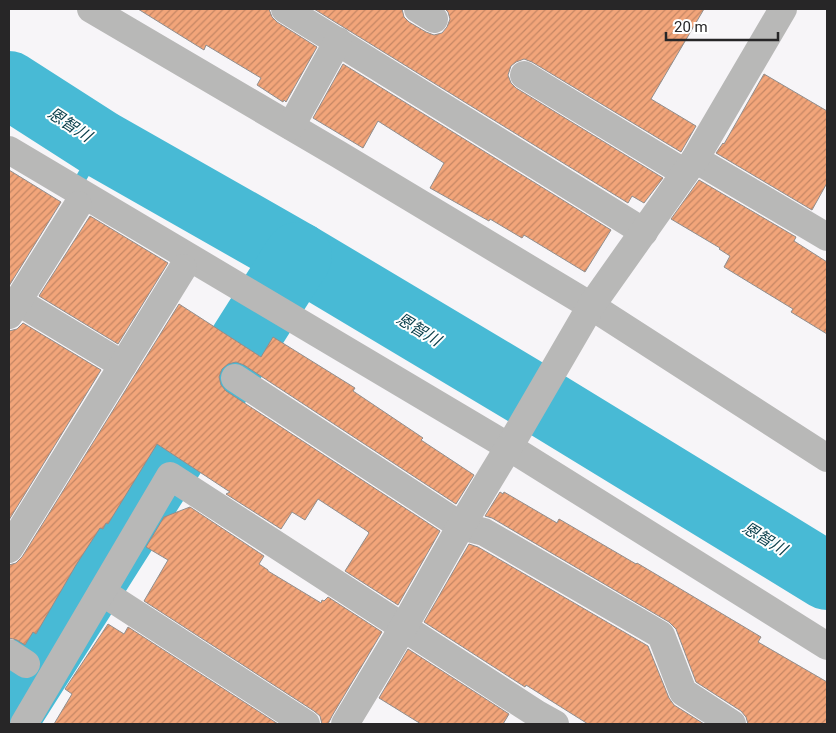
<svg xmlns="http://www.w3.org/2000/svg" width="836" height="733" font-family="Roboto,'Noto Sans JP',sans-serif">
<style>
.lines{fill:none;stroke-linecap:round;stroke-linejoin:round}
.stream{stroke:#48bad5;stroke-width:11}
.river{stroke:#48bad5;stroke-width:68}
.building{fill:url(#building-hatch);stroke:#918e8d}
.minor{stroke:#b8b8b7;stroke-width:28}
.labels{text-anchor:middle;stroke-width:4;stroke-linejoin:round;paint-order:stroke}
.water-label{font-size:16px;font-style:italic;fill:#083d49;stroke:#fff}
</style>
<defs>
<pattern id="building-hatch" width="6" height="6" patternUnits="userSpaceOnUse" patternTransform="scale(1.25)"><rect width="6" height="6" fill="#f2a57a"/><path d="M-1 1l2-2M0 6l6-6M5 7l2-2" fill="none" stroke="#c48664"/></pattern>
</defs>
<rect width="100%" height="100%" fill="#f7f5f8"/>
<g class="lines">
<polyline class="stream" points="80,180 101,144"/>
<g class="river">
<polyline points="9,85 101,144 298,256 539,400 827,576"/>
<polyline points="9,712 298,256"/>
</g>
</g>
<g class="building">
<polygon points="138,9 269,9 272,17 277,22 317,47 286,102 284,100 283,102 257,85 261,78 206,45 204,50"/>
<polygon points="314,9 402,9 404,17 409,22 426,32 434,35 442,33 447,27 450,19 448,12 445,9 704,9 651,99 696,126 681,152 532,62 524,59 516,62 511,66 508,75 511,83 516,88 663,178 644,203 632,196 628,203"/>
<polygon points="343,64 611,230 585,272 524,235 522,238 490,219 489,221 430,188 444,163 378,121 363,148 313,118"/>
<polygon points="764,74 827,111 827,183 812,210 716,153 723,143 724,144"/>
<polygon points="9,170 61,202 9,286"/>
<polygon points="699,180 796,237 794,241 827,262 827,334 791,312 793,309 724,267 730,256 719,249 720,248 671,219"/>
<polygon points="90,216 168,263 118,344 39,296"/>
<polygon points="179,304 261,357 273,337 355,388 353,391 423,438 421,440 474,475 456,504 244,365 236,362 228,364 222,369 219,377 221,385 226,391 440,531 398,605 345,571 369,533 367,531 318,499 305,520 292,512 281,529 226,494 230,492 157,444 108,524 106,523 103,529 100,528 76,565 36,634 33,632 25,645 17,640 9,638 9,565 16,563 22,557"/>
<polygon points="23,323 101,370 9,520 9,331 17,329"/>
<polygon points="500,492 503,494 504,492 557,523 559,519 636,564 637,563 761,637 758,642 827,682 827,724 748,724 746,717 741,711 696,682 676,629 669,622 492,518 485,516"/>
<polygon points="190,507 264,556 259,564 268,570 268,571 321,603 322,600 324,601 328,597 382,632 332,716 328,724 322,724 320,716 314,711 144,601 168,560 146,547 164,517"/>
<polygon points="469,544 478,547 648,646 669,698 674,705 704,724 588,724 526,685 525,687 424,622"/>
<polygon points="108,624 124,634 128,627 278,724 54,724 72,694 65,689"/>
<polygon points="408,649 509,714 503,724 421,724 379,698"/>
</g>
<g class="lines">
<g class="minor">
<polyline points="91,9 338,154 591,306 827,458"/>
<polyline points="285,9 644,232"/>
<polyline points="418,9 434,19"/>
<polyline points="524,75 685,173"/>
<polyline points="291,126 338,41"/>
<polyline points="9,150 509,447 827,646"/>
<polyline points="695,159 827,237"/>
<polyline points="17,301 123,365"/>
<polyline points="9,315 78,205"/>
<polyline points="235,378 461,526 484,532 661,635 683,692 732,724"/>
<polyline points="9,549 183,268"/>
<polyline points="102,592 306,724"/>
<polyline points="9,653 26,664"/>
<polyline points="24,724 170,476 537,714 555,724"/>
<polyline points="345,724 403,628 461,526 509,447 591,306 695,159 783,9"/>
</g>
</g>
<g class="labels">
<g class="water-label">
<text transform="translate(70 124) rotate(33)" y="6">恩智川</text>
<text transform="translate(419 329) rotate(31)" y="6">恩智川</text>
<text transform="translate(765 538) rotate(31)" y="6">恩智川</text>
</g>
</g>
<rect width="836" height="733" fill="none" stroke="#272627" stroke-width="20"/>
<path d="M666 32v8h112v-8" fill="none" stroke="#272627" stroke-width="2.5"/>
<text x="674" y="32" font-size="15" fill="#272627" stroke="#ffffff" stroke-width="4" paint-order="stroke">20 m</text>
</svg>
